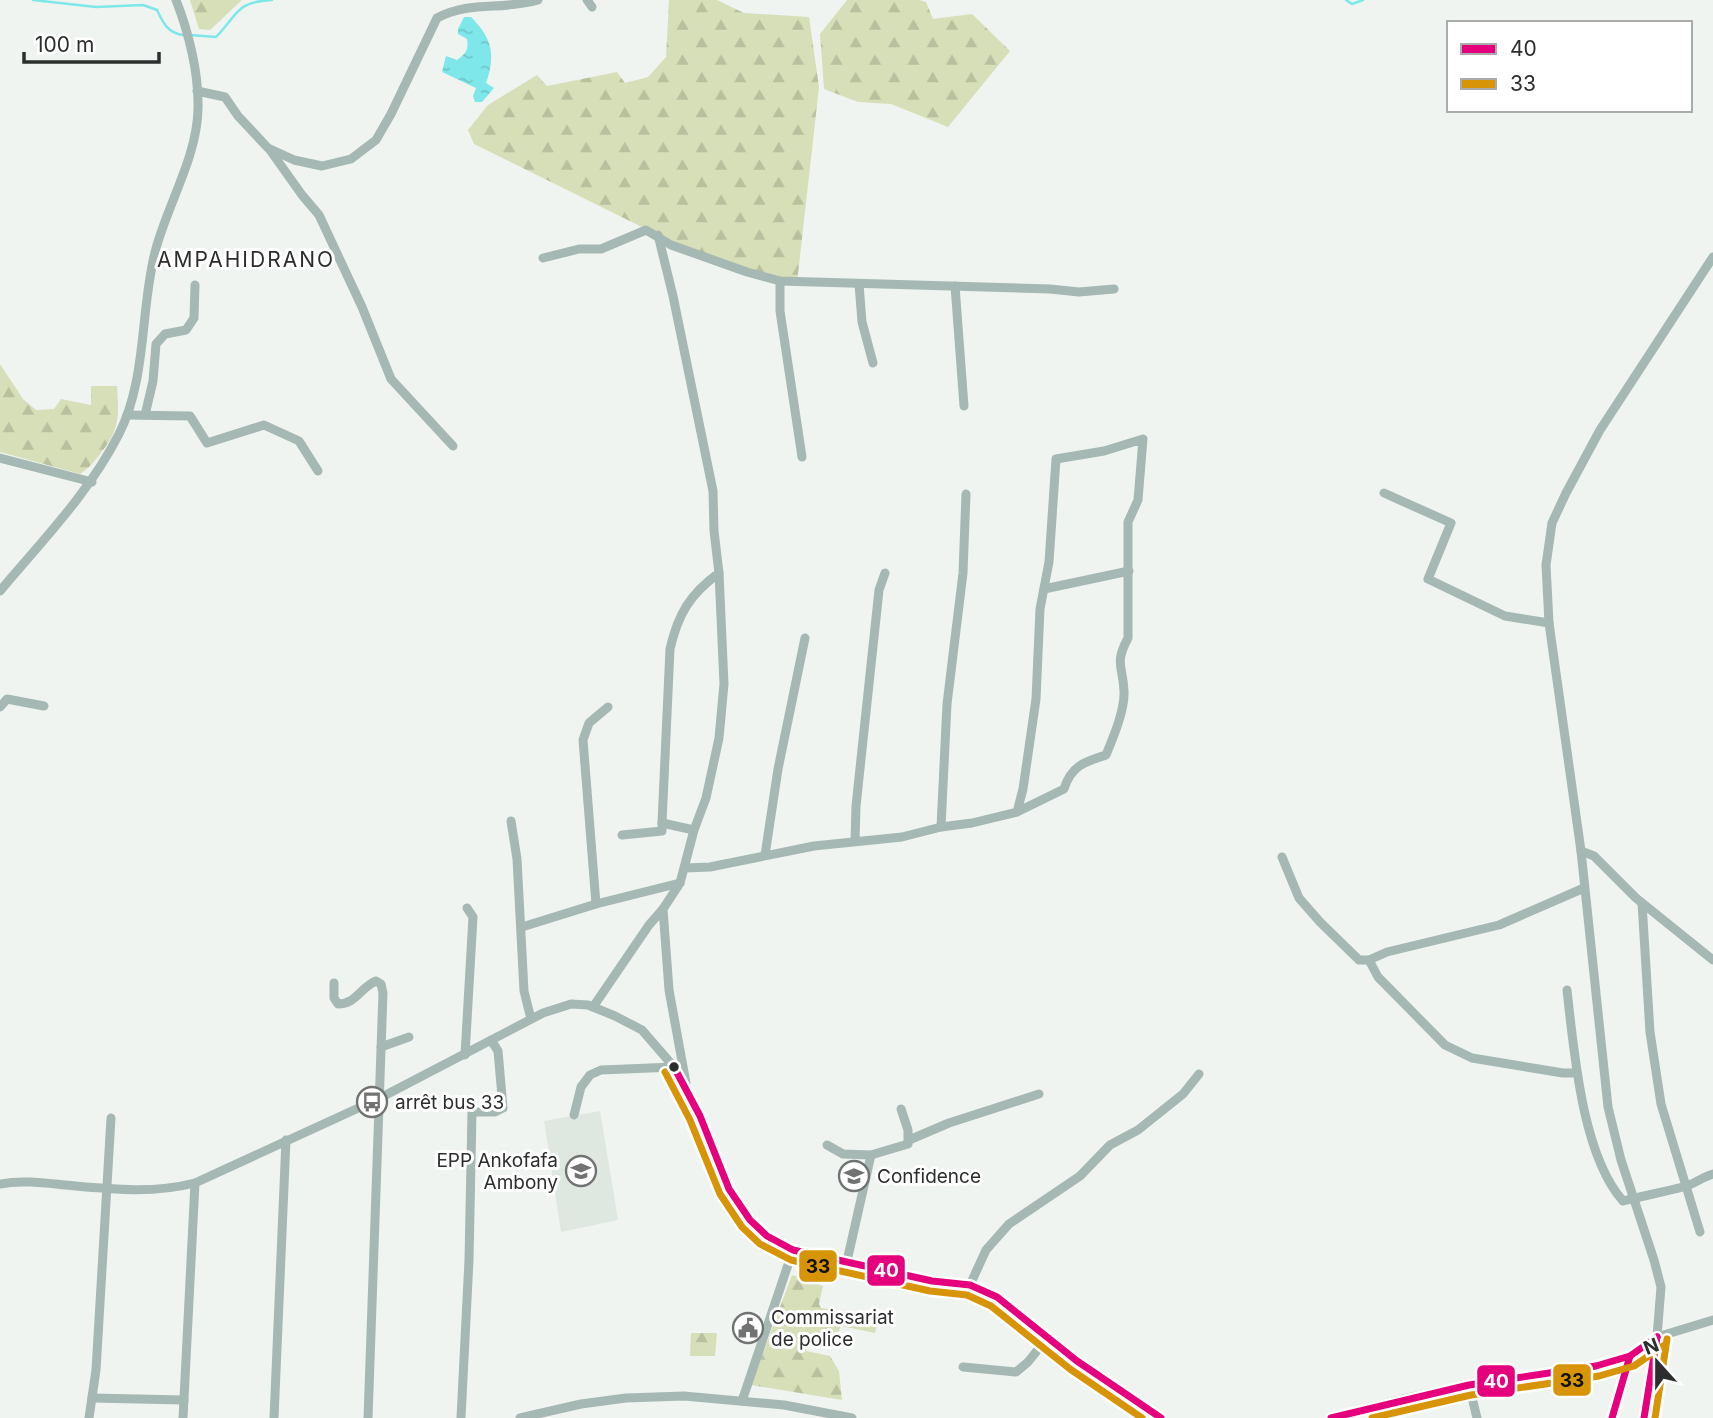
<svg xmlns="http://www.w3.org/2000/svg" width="1713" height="1418" font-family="Inter,sans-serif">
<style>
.built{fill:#dee7e0}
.forest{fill:url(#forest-firs)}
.water{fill:url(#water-ripples)}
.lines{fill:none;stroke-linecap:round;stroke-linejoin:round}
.stream{stroke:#7de7e9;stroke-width:2.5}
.minor{stroke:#a5b8b3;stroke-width:9}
.bus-1-casing{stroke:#fff;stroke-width:12}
.bus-2-casing{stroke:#fff;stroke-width:12}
.bus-1{stroke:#e5007d;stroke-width:7}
.bus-2{stroke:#d89407;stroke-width:7}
.bus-dot{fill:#2b2e2c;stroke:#fff;stroke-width:2.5}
.labels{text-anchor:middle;stroke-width:6;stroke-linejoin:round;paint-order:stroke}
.poi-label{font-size:19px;fill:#2b2e2c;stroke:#fff;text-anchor:start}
.neighbourhood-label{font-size:21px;letter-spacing:2px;fill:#2b2e2c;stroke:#fff}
.line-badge{stroke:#fff;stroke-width:2.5}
.badge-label{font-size:19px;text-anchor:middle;font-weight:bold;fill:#fff}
.pale-badge-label{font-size:19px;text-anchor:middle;font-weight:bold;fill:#111}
</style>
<defs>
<pattern id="forest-firs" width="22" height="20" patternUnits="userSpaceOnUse" patternTransform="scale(1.75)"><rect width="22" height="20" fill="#d7dfb8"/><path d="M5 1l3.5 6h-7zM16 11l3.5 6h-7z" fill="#b9c09e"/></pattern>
<pattern id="water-ripples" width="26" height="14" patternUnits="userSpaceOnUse" patternTransform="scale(1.75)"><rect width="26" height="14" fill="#7de7e9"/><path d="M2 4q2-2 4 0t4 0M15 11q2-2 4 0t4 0" fill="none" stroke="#6cc6c8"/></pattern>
</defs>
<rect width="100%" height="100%" fill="#eff4f1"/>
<polygon class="built" points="600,1111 618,1220 561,1232 544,1121"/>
<g class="forest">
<polygon points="190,0 242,0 210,30 199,29"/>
<polygon points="669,0 717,0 744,13 809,17 819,87 797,283 671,245 658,235 474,144 468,130 488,105 537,75 547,86 617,72 625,83 648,77 666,57"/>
<polygon points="847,0 919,0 926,2 933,19 972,14 1010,51 948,127 891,104 858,102 824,89 820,34"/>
<path d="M 0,364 L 23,399 L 36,410 L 54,409 L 61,399 L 91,405 L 91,386 L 117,386 C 119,417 120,430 100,454 C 94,462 89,468 80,474 L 0,452 Z"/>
<polygon points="792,1275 823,1286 819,1304 821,1308 879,1317 875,1333 841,1326 833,1345 808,1340 806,1351 830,1356 839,1371 842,1400 751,1385"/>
<polygon points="691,1333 717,1333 715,1356 690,1356"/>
</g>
<path class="water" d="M 464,17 L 471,17 C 492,38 496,55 486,83 L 494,88 L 482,102 L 475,102 L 473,96 L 476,88 L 442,72 L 446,56 L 457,60 C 466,54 469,49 467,39 L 458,34 L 458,29 Z"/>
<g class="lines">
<g class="stream">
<path d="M 33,0 L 96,7 L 143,5 L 157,10 C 163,23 168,33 183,35"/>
<polyline points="1346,0 1352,4 1363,0"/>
<path d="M 190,35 L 216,37 C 239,13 236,2 272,0"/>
</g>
<g class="minor">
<polyline points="587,0 592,7"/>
<path d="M 197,91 L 225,97 L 238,116 L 268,148 L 294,160 L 322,166 L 351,159 L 376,140 L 391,114 L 437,18 C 471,0 501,11 538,0"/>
<polyline points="270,150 302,195 319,215 362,307 391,379 453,446"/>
<polyline points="658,235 673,296 713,491 714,531 719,573 724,684 719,738 706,798 694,830 680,883 663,909 669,990 686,1083"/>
<polyline points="543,258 579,249 601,249 646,230 671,245 747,272 780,281 1050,289 1079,292 1114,289"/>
<polyline points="780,281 780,311 802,457"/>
<polyline points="859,284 862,322 873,363"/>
<polyline points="955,286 964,406"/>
<polyline points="127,415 190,416 207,443 264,425 299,441 318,471"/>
<polyline points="145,415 153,381 156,344 165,334 186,330 194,318 195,285"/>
<polyline points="0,458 92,482"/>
<polyline points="1384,493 1451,523 1428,579 1505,616 1549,623"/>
<polyline points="1044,589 1129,571"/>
<path d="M 0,591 C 42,541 89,493 119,434 C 147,378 140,312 155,252 C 167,205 197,158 198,109 C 199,74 189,33 176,0"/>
<polyline points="0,707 7,699 44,706"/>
<polyline points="511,821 517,859 524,991 531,1019"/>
<path d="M 662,823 L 670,649 C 678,614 690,594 719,573"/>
<polyline points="941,827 947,704 963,573 966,494"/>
<polyline points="622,835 662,831 662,823 694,830"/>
<polyline points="855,841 856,806 879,590 885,573"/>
<polyline points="1581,851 1594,856 1636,898 1713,960"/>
<polyline points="765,855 778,769 805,638"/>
<polyline points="1282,857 1299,898 1320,922 1359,960 1369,960 1387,952 1499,925 1584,888"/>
<path d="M 685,868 L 710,867 L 814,846 L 902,837 L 941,827 L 972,823 L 1017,812 L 1064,789 C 1071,766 1084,762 1106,755 C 1113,738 1125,710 1124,691 C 1123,666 1114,664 1128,638 L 1128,522 L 1138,500 L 1143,439 L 1104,451 L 1056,459 L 1049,562 L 1040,609 L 1036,699 L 1023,789 L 1017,812"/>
<polyline points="1642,903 1650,1032 1661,1104 1700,1232"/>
<polyline points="596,904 583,740 589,723 608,707"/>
<polyline points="522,927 596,904 680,883"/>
<polyline points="1369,960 1378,977 1445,1045 1472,1058 1563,1073 1577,1073"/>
<path d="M 334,983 L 334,998 L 338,1004 C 356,1004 361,987 376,981 L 381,984 L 383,993 L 368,1418"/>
<path d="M 1567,990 C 1574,1051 1582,1155 1623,1201 C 1643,1196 1663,1192 1683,1187 C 1693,1185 1702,1177 1713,1174"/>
<polyline points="593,1007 649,925 663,909"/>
<polyline points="381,1047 409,1037"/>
<polyline points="465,1055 473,917 467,908"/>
<polyline points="574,1115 581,1087 590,1075 601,1070 674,1067"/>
<polyline points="909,1140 949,1123 1039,1094"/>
<polyline points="827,1145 843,1154 871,1155"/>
<path d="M 0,1184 C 21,1180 44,1183 65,1185 C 109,1189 152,1194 195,1183 L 378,1099 L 543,1013 L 571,1004 L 588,1005 L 615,1016 L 642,1030 L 674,1067 L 700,1116 L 729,1189 L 750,1220 L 767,1236 L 793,1250 L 932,1281 L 970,1285 L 997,1297 L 1077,1361 L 1161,1418"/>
<polyline points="847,1261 871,1155 908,1144 908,1130 901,1109"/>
<polyline points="970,1285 986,1250 1009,1224 1080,1176 1110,1145 1138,1130 1183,1094 1199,1074"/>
<polyline points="963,1367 1016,1372 1028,1362 1048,1337"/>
<polyline points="1469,1385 1477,1418"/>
<polyline points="92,1398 184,1400"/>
<polyline points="742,1401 793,1250"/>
<polyline points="89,1418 96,1370 111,1118"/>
<polyline points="183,1418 195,1183"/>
<polyline points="274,1418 286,1140"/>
<polyline points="461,1418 469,1260 472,1112 495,1112 503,1108 498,1051 491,1040"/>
<polyline points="520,1418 581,1404 626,1398 684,1396 784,1405 852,1418"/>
<polyline points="1331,1418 1403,1399 1469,1385 1596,1366 1630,1356 1657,1337 1713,1320"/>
<polyline points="1612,1418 1630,1356"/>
<polyline points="1644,1418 1657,1337 1661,1287 1654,1260 1621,1160 1608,1107 1581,851 1549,623 1546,565 1552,523 1566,493 1600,430 1713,257"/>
</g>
<g class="bus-1-casing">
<g id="bus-1">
<polyline points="674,1067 700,1116 729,1189 750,1220 767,1236 793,1250 932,1281 970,1285 997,1297 1077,1361 1161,1418"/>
<polyline points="1331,1418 1469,1385 1596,1366 1630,1356 1657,1337"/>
<polyline points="1612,1418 1630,1356"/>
<polyline points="1644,1418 1657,1337"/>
</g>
</g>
<g class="bus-2-casing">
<g id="bus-2">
<polyline points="665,1072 690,1120 720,1194 742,1227 760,1244 791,1260 930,1291 967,1295 991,1306 1070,1369 1142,1418"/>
<polyline points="1372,1418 1471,1395 1599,1376 1634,1366 1663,1346"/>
<polyline points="1655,1418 1667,1339"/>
</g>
</g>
<use href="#bus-1" class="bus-1"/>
<use href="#bus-2" class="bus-2"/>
</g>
<defs>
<g id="bus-ring" transform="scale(1.575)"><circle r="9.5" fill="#fff" stroke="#707371" stroke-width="1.5"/><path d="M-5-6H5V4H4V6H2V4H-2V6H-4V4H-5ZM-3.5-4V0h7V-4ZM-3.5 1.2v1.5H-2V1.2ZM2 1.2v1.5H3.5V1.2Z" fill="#707371"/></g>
<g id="school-ring" transform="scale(1.575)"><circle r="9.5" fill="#fff" stroke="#707371" stroke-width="1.5"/><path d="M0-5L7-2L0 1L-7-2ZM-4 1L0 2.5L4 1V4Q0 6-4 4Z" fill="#707371"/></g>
<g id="civic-ring" transform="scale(1.575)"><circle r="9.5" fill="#fff" stroke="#707371" stroke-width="1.5"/><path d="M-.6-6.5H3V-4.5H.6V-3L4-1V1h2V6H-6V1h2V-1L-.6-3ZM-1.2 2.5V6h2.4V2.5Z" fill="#707371"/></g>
</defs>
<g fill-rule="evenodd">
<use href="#bus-ring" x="372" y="1102"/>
<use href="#school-ring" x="581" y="1171"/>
<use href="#school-ring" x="854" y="1176"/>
<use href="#civic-ring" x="748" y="1328"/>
</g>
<circle class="bus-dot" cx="674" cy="1067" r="6"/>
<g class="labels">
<g class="poi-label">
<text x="395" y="1109">arrêt bus 33</text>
<text x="558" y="1167" text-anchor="end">EPP Ankofafa<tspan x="558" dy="22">Ambony</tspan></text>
<text x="877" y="1183">Confidence</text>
<text x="771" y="1324">Commissariat<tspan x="771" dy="22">de police</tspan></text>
</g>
<g class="neighbourhood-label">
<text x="246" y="267">AMPAHIDRANO</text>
</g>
</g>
<g class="line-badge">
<rect x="798" y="1249" width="40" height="34" rx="7" fill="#d89407"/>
<rect x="866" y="1254" width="40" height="33" rx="7" fill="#e5007d"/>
<rect x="1552" y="1363" width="40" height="34" rx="7" fill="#d89407"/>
<rect x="1476" y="1364" width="40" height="34" rx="7" fill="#e5007d"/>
</g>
<g class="badge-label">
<text x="886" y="1277">40</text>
<text x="1496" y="1388">40</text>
</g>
<g class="pale-badge-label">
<text x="818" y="1273">33</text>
<text x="1572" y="1387">33</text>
</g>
<rect x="1447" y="21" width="245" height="91" fill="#ffffff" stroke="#aaabab" stroke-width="2"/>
<rect x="1461" y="44" width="35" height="10" fill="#e5007d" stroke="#aaabab" stroke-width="2"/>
<text x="1510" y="56" font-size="21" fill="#2b2e2c">40</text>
<rect x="1461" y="79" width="35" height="10" fill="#d89407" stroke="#aaabab" stroke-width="2"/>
<text x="1510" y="91" font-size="21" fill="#2b2e2c">33</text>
<g transform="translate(1657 1362) rotate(339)" stroke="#ffffff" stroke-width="5" paint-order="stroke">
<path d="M0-5L12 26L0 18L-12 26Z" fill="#2b2e2c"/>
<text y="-10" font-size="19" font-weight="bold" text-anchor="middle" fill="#2b2e2c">N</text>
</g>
<path d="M24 52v10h135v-10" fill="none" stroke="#2b2e2c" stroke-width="3.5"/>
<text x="35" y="52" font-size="21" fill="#2b2e2c" stroke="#ffffff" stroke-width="5" paint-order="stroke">100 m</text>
</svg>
